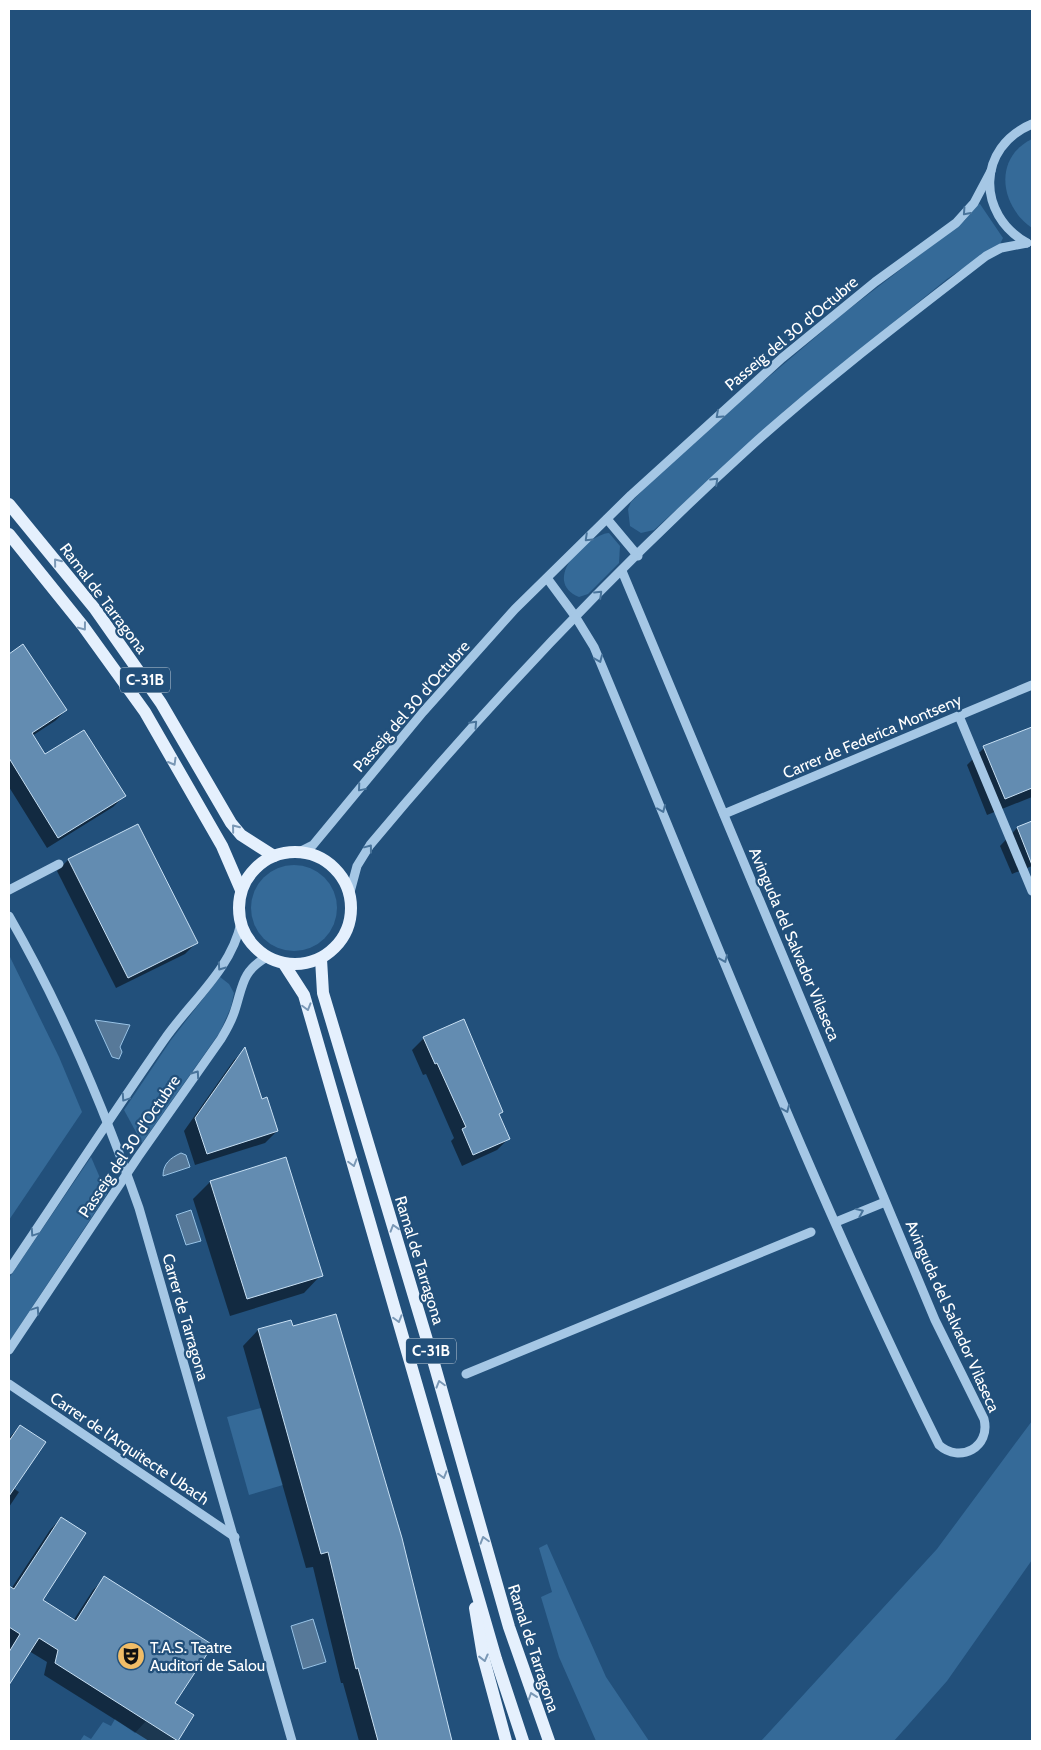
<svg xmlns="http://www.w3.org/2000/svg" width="1041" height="1750" font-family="Cabin,sans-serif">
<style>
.green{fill:#356a98}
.water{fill:#577999;stroke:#98c3e6}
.shadow{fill:#0007}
.building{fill:#638cb1;stroke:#c8e0f4}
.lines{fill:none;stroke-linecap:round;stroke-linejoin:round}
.minor{stroke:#a5c7e5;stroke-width:9}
.major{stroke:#e5f0fd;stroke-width:12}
.oneway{stroke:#49749b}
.oneway2{stroke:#7a98b6}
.labels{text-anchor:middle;stroke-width:4.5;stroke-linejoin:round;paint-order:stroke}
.shield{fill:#22507b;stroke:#bdcad7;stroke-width:1}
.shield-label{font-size:15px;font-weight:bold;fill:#fff}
.street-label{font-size:16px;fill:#fff;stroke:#22507b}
.poi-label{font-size:16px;fill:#fff;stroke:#22507b;text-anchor:start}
</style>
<rect width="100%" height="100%" fill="#22507b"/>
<g class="green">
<path d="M 1032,139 L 1032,228 C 1000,206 993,158 1032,139 Z"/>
<polygon points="980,204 1003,238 1000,244 947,279 789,407 654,530 641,533 630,526 628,509 631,502 651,482 753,390 844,313 965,220 976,205"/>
<path d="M 609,533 L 620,546 L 619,563 L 588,594 L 579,597 C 540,581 586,535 609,533 Z"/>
<circle cx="294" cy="908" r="43"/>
<polygon points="9,955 59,1057 82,1112 9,1220"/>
<polygon points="220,977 229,984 234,993 231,1007 220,1032 142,1143 124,1110 171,1040"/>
<polygon points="91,1157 107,1194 9,1342 9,1278"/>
<polygon points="261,1408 283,1485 249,1495 227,1417"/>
<polygon points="1032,1421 1032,1560 947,1681 894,1741 761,1741 937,1549"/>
<polygon points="547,1544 606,1677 649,1741 596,1741 559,1657 541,1597 552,1592 539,1548"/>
<polygon points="115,1719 135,1733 146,1721 179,1741 80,1741 84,1735 91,1739 103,1722 111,1726"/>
</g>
<g class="water">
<polygon points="95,1020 130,1025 120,1047 122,1052 119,1059 112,1057"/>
<path d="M 181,1153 L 186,1155 L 190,1167 L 163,1176 C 163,1164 170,1158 181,1153 Z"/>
<polygon points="191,1210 201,1241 186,1245 176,1215"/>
<polygon points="313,1619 326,1662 303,1669 291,1626"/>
</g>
<g class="shadow">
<polygon points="23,646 66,710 55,721 32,736 45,755 124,796 113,807 47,848 9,787 9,655"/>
<polygon points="1032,728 1032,797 987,815 967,765 984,748"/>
<polygon points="1032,822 1032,866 1012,874 1000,846 1017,828"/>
<polygon points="68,860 196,943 185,954 116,988 57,871"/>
<polygon points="464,1021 502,1112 498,1115 508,1139 497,1150 462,1166 451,1141 454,1138 426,1074 423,1075 412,1050 424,1038"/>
<polygon points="245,1050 261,1101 277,1131 265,1143 195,1165 184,1131 234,1060"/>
<polygon points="210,1182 321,1275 304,1293 230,1316 193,1199"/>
<polygon points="291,1321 401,1538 451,1741 359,1741 343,1683 341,1683 313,1567 306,1568 243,1346 258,1330"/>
<polygon points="20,1426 13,1488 19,1492 9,1507 9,1438"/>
<polygon points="61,1518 41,1600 73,1621 93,1590 105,1578 174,1704 176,1741 149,1741 44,1675 47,1662 29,1651 9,1682 9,1587 11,1589 50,1530"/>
</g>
<g class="building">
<polygon points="23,644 67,710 32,733 45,754 84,730 126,796 58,838 9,758 9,654"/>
<polygon points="1032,727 1032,788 1005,799 983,746"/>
<polygon points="1032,821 1032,865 1017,827"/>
<polygon points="138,824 198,943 128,978 68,859"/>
<polygon points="464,1019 503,1112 499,1114 510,1139 473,1155 462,1129 466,1127 437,1063 435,1064 423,1037"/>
<polygon points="245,1047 262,1099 267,1097 278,1131 207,1154 195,1118"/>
<polygon points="286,1157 323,1276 247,1299 210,1181"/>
<polygon points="336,1314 402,1538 452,1741 378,1741 358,1668 356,1669 328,1552 321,1554 258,1329 291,1320 293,1326"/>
<polygon points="20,1425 46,1442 9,1496 9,1441"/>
<polygon points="61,1517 86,1533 43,1600 76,1621 104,1576 213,1645 175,1703 194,1715 178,1741 55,1663 58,1650 39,1638 9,1685 9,1652 20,1634 9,1627 9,1586 14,1589"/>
</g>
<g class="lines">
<g class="minor">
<path d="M 1027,243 C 976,214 977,147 1032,124"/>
<polyline points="607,519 638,556"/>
<path d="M 547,578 L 575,616 L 594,647 C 706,914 810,1186 939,1445 C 960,1464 991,1447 984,1419 L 935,1320 L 622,571"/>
<polyline points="959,716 1032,891"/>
<polyline points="724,814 1032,685"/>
<polyline points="299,852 313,845 423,712 515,609 631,495 782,358 875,282 956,223 974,203 991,171"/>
<polyline points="9,890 59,864"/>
<path d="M 350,892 L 357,866 L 370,845 C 487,705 614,571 749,448 C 824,380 906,318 986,256 L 1001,248 L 1027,243"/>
<path d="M 9,916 C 62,1008 104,1108 139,1208 L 292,1741"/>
<polyline points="836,1222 885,1202"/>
<path d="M 9,1270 C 61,1193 111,1116 164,1040 C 190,1002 231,970 241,923"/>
<path d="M 9,1350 L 138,1157 L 221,1039 C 227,1029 232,1020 235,1010 C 243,985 242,971 267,957"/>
<polyline points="466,1374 811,1232"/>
<polyline points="9,1384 235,1537"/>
</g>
<g class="major">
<polyline points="9,504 95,609 161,703 231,823 241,835 274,856"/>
<polyline points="9,534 83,626 145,712 222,846 241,890"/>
<circle cx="295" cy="908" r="56"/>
<polyline points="321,959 323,993 433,1360 509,1627 549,1741"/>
<polyline points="284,964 304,995 496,1659 523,1741"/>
<polyline points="475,1608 483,1656 506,1741"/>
</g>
</g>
<defs><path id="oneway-chevron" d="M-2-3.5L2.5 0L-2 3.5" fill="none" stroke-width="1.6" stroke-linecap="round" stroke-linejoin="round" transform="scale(1.25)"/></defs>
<g class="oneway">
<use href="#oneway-chevron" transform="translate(966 212) rotate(132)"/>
<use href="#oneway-chevron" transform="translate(719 415) rotate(138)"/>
<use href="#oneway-chevron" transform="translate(715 481) rotate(-44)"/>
<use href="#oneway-chevron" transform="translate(588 538) rotate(136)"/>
<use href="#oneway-chevron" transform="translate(599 594) rotate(-44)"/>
<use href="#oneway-chevron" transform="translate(599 659) rotate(67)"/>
<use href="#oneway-chevron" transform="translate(474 724) rotate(-47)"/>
<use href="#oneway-chevron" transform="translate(361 788) rotate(130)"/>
<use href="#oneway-chevron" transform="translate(662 809) rotate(67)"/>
<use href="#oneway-chevron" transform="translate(369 848) rotate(-53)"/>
<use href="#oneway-chevron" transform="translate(724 959) rotate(67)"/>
<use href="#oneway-chevron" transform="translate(221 967) rotate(125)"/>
<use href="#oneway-chevron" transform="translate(196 1074) rotate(-55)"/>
<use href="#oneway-chevron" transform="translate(125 1098) rotate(124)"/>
<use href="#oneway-chevron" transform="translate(786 1109) rotate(67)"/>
<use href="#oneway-chevron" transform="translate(860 1212) rotate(-23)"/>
<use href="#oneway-chevron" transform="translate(34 1233) rotate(124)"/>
<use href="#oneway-chevron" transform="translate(36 1310) rotate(-56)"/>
</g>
<g class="oneway2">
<use href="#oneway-chevron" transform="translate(57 562) rotate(-129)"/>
<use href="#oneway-chevron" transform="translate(83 627) rotate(53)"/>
<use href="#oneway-chevron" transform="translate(173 762) rotate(60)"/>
<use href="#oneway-chevron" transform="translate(235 828) rotate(-129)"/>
<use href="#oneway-chevron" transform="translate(307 1007) rotate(74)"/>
<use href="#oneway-chevron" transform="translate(353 1163) rotate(74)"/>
<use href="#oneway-chevron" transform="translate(394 1228) rotate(-107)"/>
<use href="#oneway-chevron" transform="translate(398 1319) rotate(74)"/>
<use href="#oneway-chevron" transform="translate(440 1384) rotate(-106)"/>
<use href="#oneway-chevron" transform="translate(443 1475) rotate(74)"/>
<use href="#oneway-chevron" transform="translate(484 1540) rotate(-106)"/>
<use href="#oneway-chevron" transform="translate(484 1658) rotate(76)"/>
<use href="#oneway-chevron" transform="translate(532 1696) rotate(-109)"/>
</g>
<defs>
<g id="theatre-disc" transform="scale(1.4375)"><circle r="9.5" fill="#f1bd67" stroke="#22507b"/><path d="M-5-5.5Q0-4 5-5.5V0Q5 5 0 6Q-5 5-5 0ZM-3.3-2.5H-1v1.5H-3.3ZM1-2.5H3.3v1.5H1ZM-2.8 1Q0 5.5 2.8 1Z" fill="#111"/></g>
</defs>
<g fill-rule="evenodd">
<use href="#theatre-disc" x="131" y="1656"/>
</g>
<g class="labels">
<g class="shield">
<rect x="120" y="667.5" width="50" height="25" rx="4"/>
<rect x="406" y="1338.5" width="50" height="25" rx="4"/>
</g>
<g class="shield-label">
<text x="145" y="685">C-31B</text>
<text x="431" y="1356">C-31B</text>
</g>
<g class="street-label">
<text transform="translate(791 333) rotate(-40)" y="6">Passeig del 30 d'Octubre</text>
<text transform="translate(104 598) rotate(53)" y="6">Ramal de Tarragona</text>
<text transform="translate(411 706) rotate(-49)" y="6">Passeig del 30 d'Octubre</text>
<text transform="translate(872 736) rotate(-23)" y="6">Carrer de Federica Montseny</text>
<text transform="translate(795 944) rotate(67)" y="6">Avinguda del Salvador Vilaseca</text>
<text transform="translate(129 1146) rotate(-56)" y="6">Passeig del 30 d'Octubre</text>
<text transform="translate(420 1260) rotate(73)" y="6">Ramal de Tarragona</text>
<text transform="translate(953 1316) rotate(66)" y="6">Avinguda del Salvador Vilaseca</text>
<text transform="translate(186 1317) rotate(74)" y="6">Carrer de Tarragona</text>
<text transform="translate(130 1448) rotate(34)" y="6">Carrer de l'Arquitecte Ubach</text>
<text transform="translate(534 1648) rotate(72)" y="6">Ramal de Tarragona</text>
</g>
<g class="poi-label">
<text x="150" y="1653">T.A.S. Teatre<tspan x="150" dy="18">Auditori de Salou</tspan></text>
</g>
</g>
<rect width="1041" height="1750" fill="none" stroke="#ffffff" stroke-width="20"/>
</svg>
